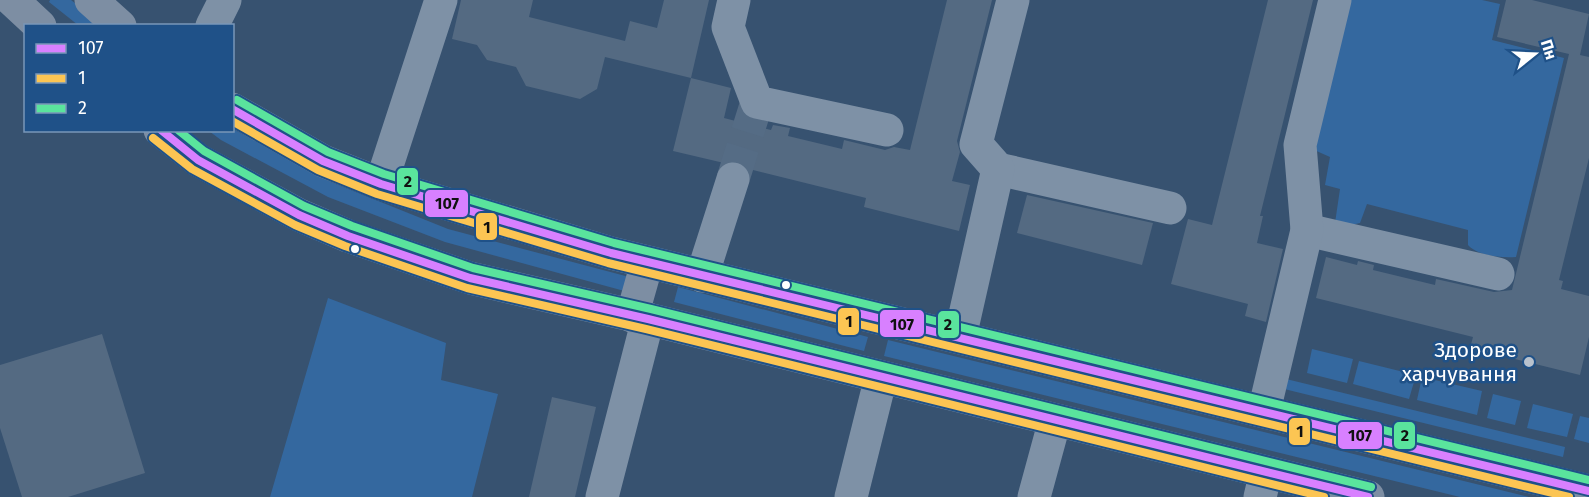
<svg xmlns="http://www.w3.org/2000/svg" width="1589" height="497" font-family="'Fira Sans',sans-serif">
<style>
.green{fill:#34689f}
.building{fill:#546a82}
.lines{fill:none;stroke-linecap:round;stroke-linejoin:round}
.minor-tunnel{stroke:#556c85;stroke-width:33;stroke-dasharray:33 16;stroke-linecap:butt}
.minor{stroke:#7e91a6;stroke-width:33}
.major{stroke:#7d8ea3;stroke-width:33}
.bus-1-casing{stroke:#1f5188;stroke-width:12}
.bus-2-casing{stroke:#1f5188;stroke-width:12}
.bus-3-casing{stroke:#1f5188;stroke-width:12}
.bus-1{stroke:#d880ff;stroke-width:8}
.bus-2{stroke:#fcc553;stroke-width:8}
.bus-3{stroke:#5ae49d;stroke-width:8}
.bus-dot{fill:#fff;stroke:#1f5188;stroke-width:2}
.poi-dot{fill:#b9c2cd;stroke:#1f5188;stroke-width:2}
.labels{text-anchor:middle;stroke-width:5;stroke-linejoin:round;paint-order:stroke}
.poi-label{font-size:21px;fill:#fff;stroke:#1f5188;text-anchor:end}
.line-badge{stroke:#1f5188;stroke-width:2}
.pale-badge-label{font-size:16px;text-anchor:middle;font-weight:bold;fill:#111}
</style>
<rect width="100%" height="100%" fill="#375270"/>
<g class="green">
<polygon points="50,0 71,0 103,25 78,25 49,2"/>
<path d="M 1344,0 L 1482,0 L 1500,4 L 1492,40 L 1564,58 L 1516,257 C 1501,258 1478,256 1468,245 L 1468,230 L 1367,204 L 1360,223 L 1351,225 L 1335,223 L 1340,189 L 1325,185 L 1330,157 L 1312,149 Z"/>
<polygon points="233,129 331,182 448,229 633,278 628,292 445,242 328,197 221,140 209,131"/>
<polygon points="678,287 868,337 864,351 674,302"/>
<polygon points="328,298 446,343 441,380 498,394 472,497 270,497"/>
<polygon points="888,340 1529,497 1460,497 884,356"/>
<polygon points="1312,349 1353,359 1347,383 1307,373"/>
<polygon points="1359,361 1416,375 1409,399 1353,384"/>
<polygon points="1422,377 1482,391 1477,415 1417,400"/>
<polygon points="1282,378 1565,447 1563,457 1280,388"/>
<polygon points="1493,394 1521,401 1515,425 1487,418"/>
<polygon points="1533,404 1573,414 1567,437 1527,428"/>
<polygon points="1580,416 1589,418 1589,443 1574,439"/>
</g>
<g class="building">
<polygon points="461,0 533,0 529,17 625,41 630,21 657,28 664,0 709,0 691,78 605,57 597,89 580,99 526,86 516,67 487,60 477,45 452,39"/>
<polygon points="947,0 992,0 957,141 960,152 952,181 970,185 959,231 864,207 866,198 749,169 738,161 730,161 724,163 673,151 691,78 731,88 724,118 771,130 773,125 790,128 788,136 842,149 844,140 885,150 894,147 910,150"/>
<polygon points="1268,0 1313,0 1260,216 1263,216 1257,243 1283,249 1266,322 1245,316 1248,304 1171,284 1188,219 1212,225"/>
<polygon points="1506,0 1532,0 1589,14 1580,55 1589,57 1589,158 1559,280 1563,281 1561,289 1589,296 1589,337 1580,375 1470,348 1473,337 1316,298 1326,257 1357,265 1358,261 1374,265 1373,270 1435,285 1436,279 1494,292 1512,290 1569,54 1497,37"/>
<polygon points="1027,195 1153,223 1142,265 1017,233"/>
<polygon points="102,334 145,473 68,497 22,497 0,428 0,365"/>
<polygon points="552,397 596,407 575,497 529,497"/>
</g>
<g class="lines">
<polyline class="minor-tunnel" points="733,179 757,102"/>
<g class="minor">
<polyline points="734,0 728,27 757,102 887,130"/>
<polyline points="212,26 225,0"/>
<polyline points="998,169 1170,208"/>
<polyline points="381,184 441,0"/>
<polyline points="1307,230 1498,274"/>
<polyline points="702,276 733,179"/>
<polyline points="960,337 998,169 976,144 1013,0"/>
<polyline points="1264,411 1307,230 1300,145 1335,0"/>
<polyline points="602,497 648,319"/>
<polyline points="851,497 881,377"/>
<polyline points="1034,497 1055,420"/>
<polyline points="1260,497 1266,472"/>
</g>
<g class="major">
<polyline points="12,0 40,26"/>
<polyline points="91,0 120,26"/>
<polyline points="232,109 323,161 381,184 611,253 1589,491"/>
<polyline points="160,130 198,160 299,215 348,236 470,278 648,319 1368,497"/>
<polyline points="632,316 647,263"/>
</g>
<g class="bus-1-casing">
<g id="bus-1">
<polyline points="232,109 323,161 381,184 611,253 1589,491"/>
<polyline points="161,130 198,160 299,215 348,236 470,278 648,319 1368,497"/>
</g>
</g>
<g class="bus-2-casing">
<g id="bus-2">
<polyline points="232,121 318,170 377,194 608,263 1569,497"/>
<polyline points="153,138 192,169 295,225 345,246 467,288 646,329 1324,497"/>
</g>
</g>
<g class="bus-3-casing">
<g id="bus-3">
<polyline points="237,100 328,152 384,174 614,243 1589,480"/>
<polyline points="178,130 204,151 304,206 352,226 473,268 651,309 1371,487"/>
</g>
</g>
<use href="#bus-1" class="bus-1"/>
<use href="#bus-2" class="bus-2"/>
<use href="#bus-3" class="bus-3"/>
</g>
<g class="bus-dot">
<circle cx="355" cy="249" r="5"/>
<circle cx="786" cy="285" r="5"/>
</g>
<circle class="poi-dot" cx="1529" cy="362" r="6"/>
<g class="labels">
<g class="poi-label">
<text x="1517" y="357">Здорове<tspan x="1517" dy="24">харчування</tspan></text>
</g>
</g>
<g class="line-badge">
<rect x="396" y="167" width="23" height="29" rx="6" fill="#5ae49d"/>
<rect x="424" y="189" width="45" height="29" rx="6" fill="#d880ff"/>
<rect x="475" y="212" width="23" height="29" rx="6" fill="#fcc553"/>
<rect x="837" y="307" width="23" height="29" rx="6" fill="#fcc553"/>
<rect x="879" y="309" width="46" height="29" rx="6" fill="#d880ff"/>
<rect x="937" y="310" width="23" height="29" rx="6" fill="#5ae49d"/>
<rect x="1288" y="417" width="23" height="29" rx="6" fill="#fcc553"/>
<rect x="1393" y="421" width="23" height="29" rx="6" fill="#5ae49d"/>
<rect x="1337" y="421" width="46" height="29" rx="6" fill="#d880ff"/>
</g>
<g class="pale-badge-label">
<text x="408" y="187">2</text>
<text x="447" y="209">107</text>
<text x="487" y="233">1</text>
<text x="849" y="327">1</text>
<text x="902" y="330">107</text>
<text x="948" y="330">2</text>
<text x="1300" y="437">1</text>
<text x="1405" y="441">2</text>
<text x="1360" y="441">107</text>
</g>
<rect x="24" y="24" width="210" height="108" fill="#1f5188" stroke="#7997b8" stroke-width="1.5"/>
<rect x="36" y="44" width="30" height="9" fill="#d880ff" stroke="#7997b8" stroke-width="1.5"/>
<text x="78" y="54" font-size="18" fill="#ffffff">107</text>
<rect x="36" y="74" width="30" height="9" fill="#fcc553" stroke="#7997b8" stroke-width="1.5"/>
<text x="78" y="84" font-size="18" fill="#ffffff">1</text>
<rect x="36" y="104" width="30" height="9" fill="#5ae49d" stroke="#7997b8" stroke-width="1.5"/>
<text x="78" y="114" font-size="18" fill="#ffffff">2</text>
<g transform="translate(1535 54) rotate(72)" stroke="#1f5188" stroke-width="4.5" paint-order="stroke">
<path d="M0-4.5L10 22L0 15L-10 22Z" fill="#ffffff"/>
<text y="-9" font-size="16" font-weight="bold" text-anchor="middle" fill="#ffffff">Пн</text>
</g>
</svg>
